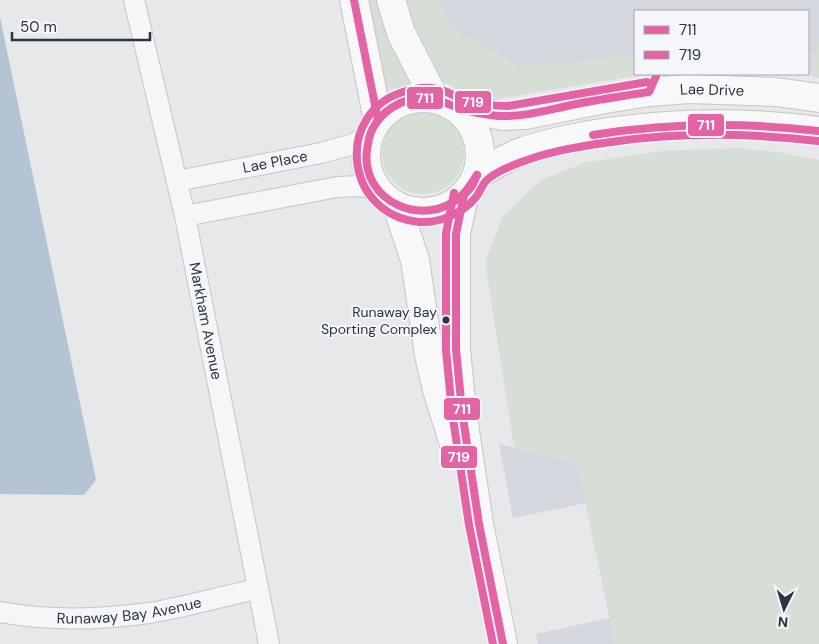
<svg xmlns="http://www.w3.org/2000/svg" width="819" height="644" font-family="'DM Sans',sans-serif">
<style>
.built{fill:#d4d7dd}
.green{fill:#d6ded6}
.water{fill:#b4c4d5}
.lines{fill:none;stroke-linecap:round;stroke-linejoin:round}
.street-casing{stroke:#c4c6c8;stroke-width:22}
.secondary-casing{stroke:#c4c6c8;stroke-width:30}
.street{stroke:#f5f6f7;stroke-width:20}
.secondary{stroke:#f8f8f8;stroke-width:28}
.bus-1-casing{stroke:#f4f6f9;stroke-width:11}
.bus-2-casing{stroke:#f4f6f9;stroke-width:11}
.bus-1{stroke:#e463a4;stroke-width:8}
.bus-2{stroke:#e463a4;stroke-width:8}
.bus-dot{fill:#2b3445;stroke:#f4f6f9;stroke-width:2}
.labels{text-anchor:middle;stroke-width:4;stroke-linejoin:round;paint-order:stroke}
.bus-label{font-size:14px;fill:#2b3445;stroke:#f4f6f9;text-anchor:end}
.street-label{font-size:15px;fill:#2b3445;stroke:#f4f6f9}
.line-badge{stroke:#f4f6f9;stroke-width:2}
.badge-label{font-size:14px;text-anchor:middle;font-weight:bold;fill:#fff}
</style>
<rect width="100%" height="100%" fill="#e6e8ea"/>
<g class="built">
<polygon points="422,0 819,0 819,66 808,65 808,11 635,11 635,63 561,74 467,56"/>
<polygon points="499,444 577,463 586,503 513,518"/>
<polygon points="610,618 615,644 538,644 536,634"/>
</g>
<g class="green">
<polygon points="364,0 380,0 415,82 384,91"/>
<polygon points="403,0 439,0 454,29 517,65 536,66 634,55 635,53 635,74 646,74 497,99 465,94 441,80 424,60"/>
<polygon points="817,44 819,44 819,78 814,77 808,72 808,52 816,53"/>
<circle cx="423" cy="153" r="41"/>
<polygon points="736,148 777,152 819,160 819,644 615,644 577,463 514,447 485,262 503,216 541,180 587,162 662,151"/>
</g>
<polygon class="water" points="0,17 96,480 84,495 0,494"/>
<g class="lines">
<g class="street-casing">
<g id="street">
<path id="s1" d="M 134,0 L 185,216 L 269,644"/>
<path id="s2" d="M 177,181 L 321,153 L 353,144 L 369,135"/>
<polyline points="185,216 337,187 360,186 378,190"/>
<path id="s3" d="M 0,612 C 50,621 99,620 149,613 C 186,607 222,596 258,589"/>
</g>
</g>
<g class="secondary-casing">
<g id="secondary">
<polyline points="354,0 378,120"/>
<polyline points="391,0 401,33 435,99"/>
<circle cx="423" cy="155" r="57"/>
<path id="s4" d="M 457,108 L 503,116 L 525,115 L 605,99 L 649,92 L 689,89 L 776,92 L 819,98"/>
<path d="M 477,175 C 492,166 506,158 521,152 C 545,143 570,139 595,134 C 670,122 744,121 819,131"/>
<polyline points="464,195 456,234 456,349 462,411 479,524 503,644"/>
<polyline points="397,206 415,260 429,355 437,390 454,444"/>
</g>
</g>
<use href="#street" class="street"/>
<use href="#secondary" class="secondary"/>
<g class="bus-1-casing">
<g id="bus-1">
<polyline points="354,0 378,120"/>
<path d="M 593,135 C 669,123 743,122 819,131"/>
<path d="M 477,175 C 472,182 467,191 461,196 C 424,230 360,201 367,150 C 368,142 369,135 373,128 C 382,111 400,100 419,98 C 434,96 448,105 462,109 C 474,113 487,115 499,116 C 523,117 544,111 567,106 C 594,100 622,96 649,92 L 657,74"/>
<polyline points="477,175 472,186 464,195 456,234 456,349 462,411 479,524 503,644"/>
</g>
</g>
<g class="bus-2-casing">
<g id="bus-2">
<path d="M 647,82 L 508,106 C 493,106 478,104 464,100 C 458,98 452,95 447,92 C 434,86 419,87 406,91 C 333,111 344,216 420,222 C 441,223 463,213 476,197 C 480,192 482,185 486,181 C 494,172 518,163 530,159 C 556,150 583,146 611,142 C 680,132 749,133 818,141"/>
<polyline points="454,193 446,233 446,350 452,412 469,525 493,644"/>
</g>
</g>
<use href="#bus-1" class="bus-1"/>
<use href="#bus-2" class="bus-2"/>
</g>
<circle class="bus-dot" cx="446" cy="320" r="4.5"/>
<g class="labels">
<g class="bus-label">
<text x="437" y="317">Runaway Bay<tspan x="437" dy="17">Sporting Complex</tspan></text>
</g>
<g class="street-label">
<text dy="5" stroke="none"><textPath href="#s4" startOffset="258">Lae Drive</textPath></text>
<text dy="5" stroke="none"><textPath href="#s2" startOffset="100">Lae Place</textPath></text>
<text dy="5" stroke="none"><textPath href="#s1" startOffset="329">Markham Avenue</textPath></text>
<text dy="5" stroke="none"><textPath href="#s3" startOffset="130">Runaway Bay Avenue</textPath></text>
</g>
</g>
<g class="line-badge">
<rect x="406" y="86" width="38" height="24" rx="5" fill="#e463a4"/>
<rect x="454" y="90" width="38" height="24" rx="5" fill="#e463a4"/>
<rect x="687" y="113" width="38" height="24" rx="5" fill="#e463a4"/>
<rect x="443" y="397" width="38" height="24" rx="5" fill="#e463a4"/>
<rect x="440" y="445" width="38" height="24" rx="5" fill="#e463a4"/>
</g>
<g class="badge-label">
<text x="425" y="103">711</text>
<text x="473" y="107">719</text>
<text x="706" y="130">711</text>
<text x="462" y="414">711</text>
<text x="459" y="462">719</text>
</g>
<rect x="634" y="10" width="175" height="65" fill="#f4f6f9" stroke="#a4a8b1"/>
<rect x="644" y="26" width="25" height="8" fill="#e463a4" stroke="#a4a8b1"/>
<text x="679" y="35" font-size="15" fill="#2b3445">711</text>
<rect x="644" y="51" width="25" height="8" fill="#e463a4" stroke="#a4a8b1"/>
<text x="679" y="60" font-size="15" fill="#2b3445">719</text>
<g transform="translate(784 609) rotate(185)" stroke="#f4f6f9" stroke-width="4" paint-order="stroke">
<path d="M0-4L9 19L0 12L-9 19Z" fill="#2b3445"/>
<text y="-8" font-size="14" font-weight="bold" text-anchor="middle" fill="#2b3445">N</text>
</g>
<path d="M12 32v8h138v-8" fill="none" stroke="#2b3445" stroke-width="2.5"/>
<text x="20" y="32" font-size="15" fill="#2b3445" stroke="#f4f6f9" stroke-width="4" paint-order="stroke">50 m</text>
</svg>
